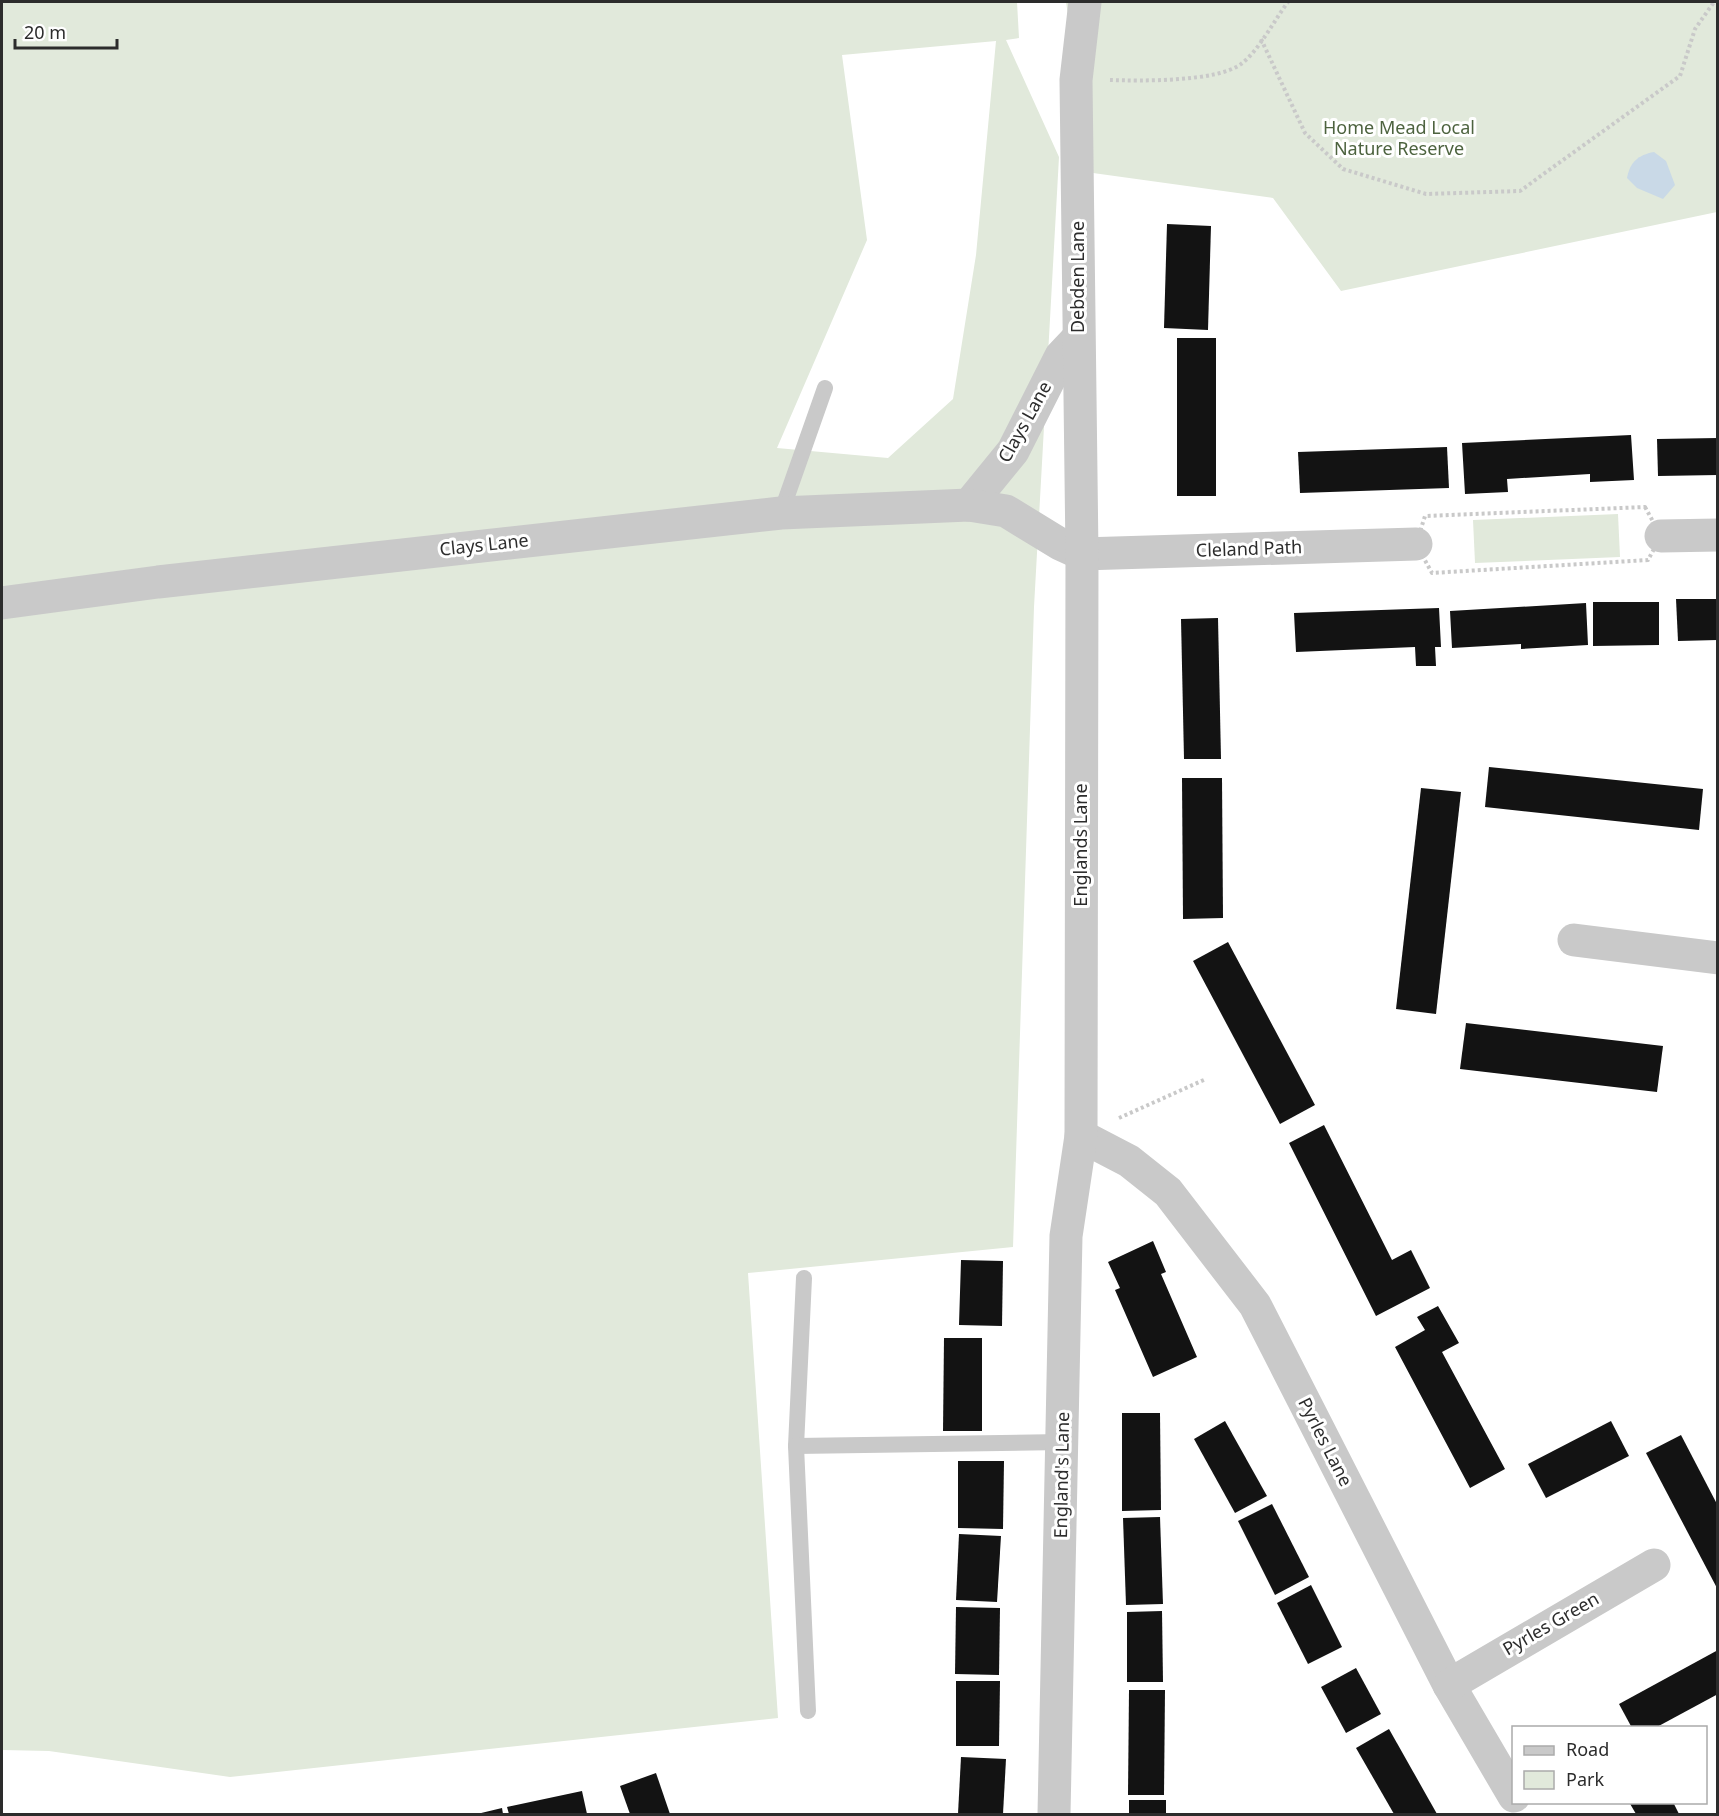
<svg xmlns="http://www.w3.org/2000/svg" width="1719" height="1816" font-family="'Noto Sans',sans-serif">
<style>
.green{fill:#e1e9db;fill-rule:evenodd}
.water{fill:#c9d9e7}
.building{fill:#131313}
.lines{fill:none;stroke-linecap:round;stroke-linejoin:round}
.path{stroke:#c9c9c9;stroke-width:4;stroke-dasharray:3 3;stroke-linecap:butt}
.lane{stroke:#c9c9c9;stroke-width:16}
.street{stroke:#c9c9c9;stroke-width:33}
.labels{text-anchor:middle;stroke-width:6;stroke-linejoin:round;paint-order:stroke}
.park-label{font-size:18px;fill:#4d633f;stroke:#fff}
.street-label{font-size:18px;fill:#2c2c2c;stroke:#fff}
</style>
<rect width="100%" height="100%" fill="#fff"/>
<g class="green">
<path d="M 2,2 L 1017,2 L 1019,38 L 1006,40 L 1059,157 L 1034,607 L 1013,1247 L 748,1273 L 778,1718 L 230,1777 L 49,1751 L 2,1750 ZM 996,41 L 976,255 L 953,399 L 888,458 L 777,448 L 867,240 L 842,55 Z"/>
<polygon points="1066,2 1717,2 1717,212 1341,291 1273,198 1093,173"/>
<polygon points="1618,514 1620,557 1475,563 1473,520"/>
</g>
<path class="water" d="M 1654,152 L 1666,161 L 1675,185 L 1663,199 L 1637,188 L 1627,178 C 1630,162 1638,155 1654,152 Z"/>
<g class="building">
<polygon points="1167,224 1211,226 1208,330 1164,328"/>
<rect x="1177" y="338" width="39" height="158"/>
<polygon points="1631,435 1634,480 1590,482 1590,474 1507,479 1508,492 1465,494 1462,443"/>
<polygon points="1718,438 1718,475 1658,476 1657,439"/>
<polygon points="1447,447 1449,488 1300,493 1298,452"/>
<polygon points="1676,599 1718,599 1718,640 1678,641"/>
<polygon points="1593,602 1659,602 1659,645 1593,646"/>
<polygon points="1586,603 1588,645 1521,649 1521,644 1452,648 1450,611"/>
<polygon points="1439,608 1441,647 1435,647 1436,666 1416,666 1415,647 1296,652 1294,613"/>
<polygon points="1218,618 1221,759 1184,759 1181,619"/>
<polygon points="1489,767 1703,789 1699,830 1485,807"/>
<polygon points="1182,778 1222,778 1223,918 1183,919"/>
<polygon points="1421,788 1461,792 1436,1014 1396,1009"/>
<polygon points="1228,942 1315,1105 1280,1124 1193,961"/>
<polygon points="1466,1023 1663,1046 1657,1092 1460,1069"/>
<polygon points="1324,1125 1392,1260 1411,1250 1430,1288 1376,1316 1289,1143"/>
<polygon points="1153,1241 1166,1272 1161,1274 1197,1357 1153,1377 1115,1290 1120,1288 1108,1262"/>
<polygon points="961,1260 1003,1261 1002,1326 959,1325"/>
<polygon points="1438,1306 1459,1343 1442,1352 1505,1469 1470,1488 1395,1347 1425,1330 1417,1317"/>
<polygon points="944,1338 982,1338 982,1431 943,1431"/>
<polygon points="1122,1413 1160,1413 1161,1510 1122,1511"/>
<polygon points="1225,1421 1267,1496 1235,1513 1194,1439"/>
<polygon points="1611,1421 1629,1456 1546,1498 1528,1464"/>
<polygon points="1681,1435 1718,1506 1718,1590 1646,1453"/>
<polygon points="958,1461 1004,1461 1003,1529 958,1528"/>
<polygon points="1272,1504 1309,1577 1275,1595 1238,1521"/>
<polygon points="1160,1517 1163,1604 1126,1605 1123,1518"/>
<polygon points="959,1534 1001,1536 997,1602 956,1600"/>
<polygon points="1311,1585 1342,1647 1308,1664 1277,1603"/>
<polygon points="956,1607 1000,1608 999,1675 955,1674"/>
<polygon points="1162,1611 1163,1682 1127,1682 1127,1612"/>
<polygon points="1718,1650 1718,1694 1655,1728 1632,1728 1619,1704"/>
<polygon points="1356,1668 1381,1714 1346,1733 1321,1687"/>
<polygon points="956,1681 1000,1681 999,1746 956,1746"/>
<polygon points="1129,1690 1165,1690 1164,1795 1128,1795"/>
<polygon points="1389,1729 1437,1814 1394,1814 1356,1748"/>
<polygon points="961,1757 1006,1759 1003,1814 958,1814"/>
<polygon points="656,1773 670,1814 630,1814 620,1786"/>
<polygon points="582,1791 587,1814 509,1814 507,1807"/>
<rect x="1129" y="1800" width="37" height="14"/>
<polygon points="1629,1802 1673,1802 1679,1814 1636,1814"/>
<polygon points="502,1808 503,1814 477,1814"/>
</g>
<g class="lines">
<g class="path">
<polyline points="1261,39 1305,133 1343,169 1426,194 1520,191 1680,76 1695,29 1714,2"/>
<path d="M 1110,80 C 1141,81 1217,82 1241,64 C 1258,52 1275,19 1288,2"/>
<polygon points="1645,507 1661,536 1648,560 1432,573 1416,544 1425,516"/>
<polyline points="1119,1118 1206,1079"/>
</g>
<g class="lane">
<polyline points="781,513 825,388"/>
<polyline points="804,1278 796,1446 808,1711"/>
<polyline points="796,1446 1063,1442"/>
</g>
<g class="street">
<polyline points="969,505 1013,451 1061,356 1078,338"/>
<polyline points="1661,536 1718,535"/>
<polyline points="2,603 158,582 781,513 969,505 1006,511 1060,544 1082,554 1416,544"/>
<polyline points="1574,940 1718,958"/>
<polyline points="1081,1136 1129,1161 1168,1192 1255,1305 1449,1685 1514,1796"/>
<polyline points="1449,1685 1654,1565"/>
<polyline points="1054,1814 1066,1236 1081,1136 1082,554 1076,80 1085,2"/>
</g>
</g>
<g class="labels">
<g class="park-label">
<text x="1399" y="134">Home Mead Local<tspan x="1399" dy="21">Nature Reserve</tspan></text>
</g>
<g class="street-label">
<text transform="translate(1078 277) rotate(-90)" y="6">Debden Lane</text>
<text transform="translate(1025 422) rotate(-61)" y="6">Clays Lane</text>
<text transform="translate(484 545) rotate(-6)" y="6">Clays Lane</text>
<text transform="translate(1249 549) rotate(-2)" y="6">Cleland Path</text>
<text transform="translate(1081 845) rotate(-90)" y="6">Englands Lane</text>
<text transform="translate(1325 1442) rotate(63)" y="6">Pyrles Lane</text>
<text transform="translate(1062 1475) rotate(-89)" y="6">England's Lane</text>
<text transform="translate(1551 1624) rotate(-30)" y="6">Pyrles Green</text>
</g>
</g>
<rect width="1719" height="1816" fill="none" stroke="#2c2c2c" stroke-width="6"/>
<rect x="1512" y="1726" width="195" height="78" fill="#ffffff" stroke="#ababab" stroke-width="1.5"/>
<rect x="1524" y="1746" width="30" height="9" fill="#c9c9c9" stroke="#ababab" stroke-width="1.5"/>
<text x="1566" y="1756" font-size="18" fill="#2c2c2c">Road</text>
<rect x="1524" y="1771" width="30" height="18" fill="#e1e9db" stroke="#ababab" stroke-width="1.5"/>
<text x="1566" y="1786" font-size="18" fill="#2c2c2c">Park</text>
<path d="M15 39v9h102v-9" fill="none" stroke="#2c2c2c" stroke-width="3"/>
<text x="24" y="39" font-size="18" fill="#2c2c2c" stroke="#ffffff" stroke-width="4.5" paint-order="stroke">20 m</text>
</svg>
